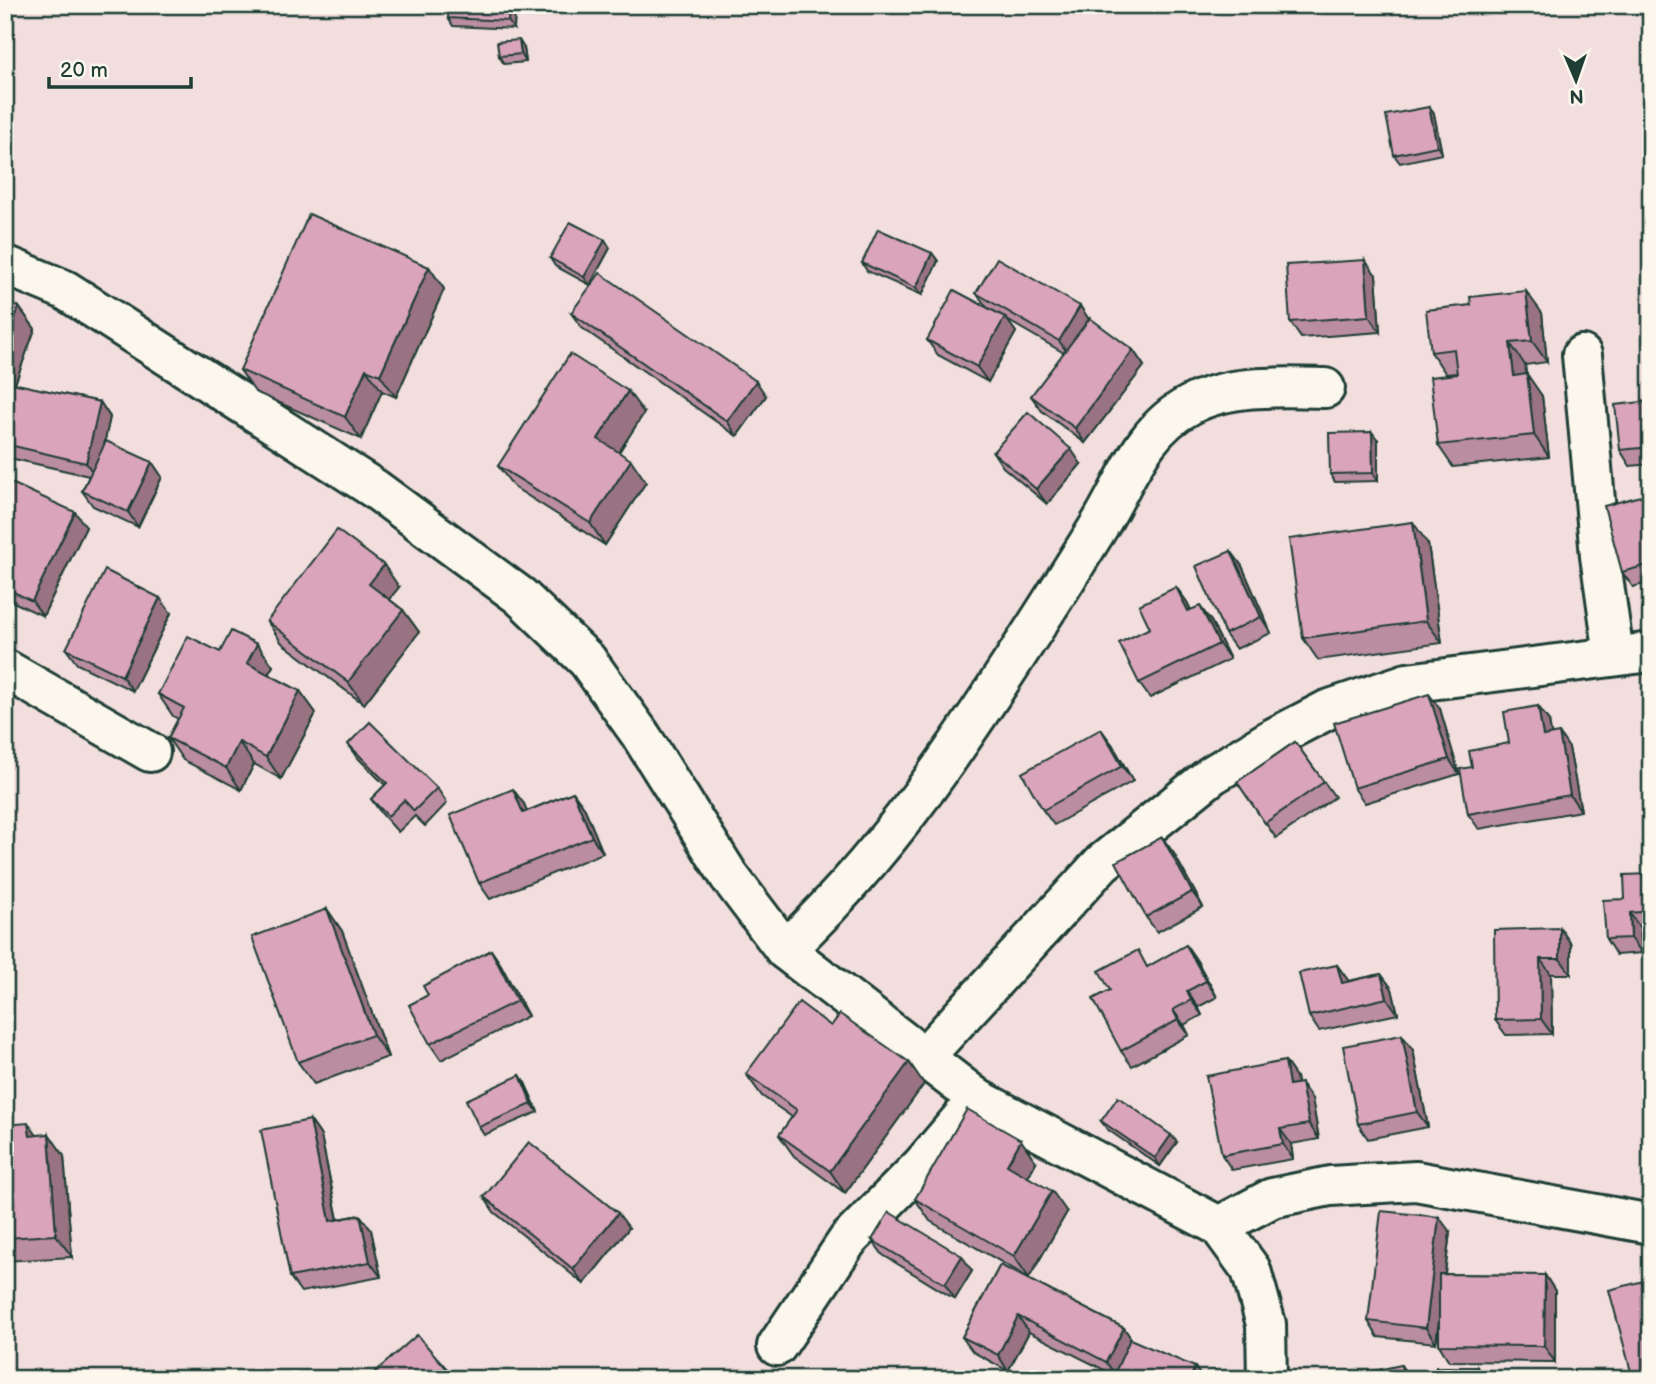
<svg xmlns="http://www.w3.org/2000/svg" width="1656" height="1384" font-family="'Balsamiq Sans',sans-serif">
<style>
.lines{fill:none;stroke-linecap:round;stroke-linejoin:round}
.street-casing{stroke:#1f3d34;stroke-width:44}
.street{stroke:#fbf7ec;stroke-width:38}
.wall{fill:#bb8da0;stroke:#1f3d34;stroke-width:2}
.shaded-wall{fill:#997382;stroke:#1f3d34;stroke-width:2}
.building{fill:#daa4ba;stroke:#1f3d34;stroke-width:2}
</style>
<rect width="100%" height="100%" fill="#f1dedd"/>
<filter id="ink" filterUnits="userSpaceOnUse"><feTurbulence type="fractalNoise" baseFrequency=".0143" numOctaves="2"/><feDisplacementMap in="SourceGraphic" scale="14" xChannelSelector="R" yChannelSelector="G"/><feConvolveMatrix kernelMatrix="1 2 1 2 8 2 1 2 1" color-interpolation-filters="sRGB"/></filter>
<g filter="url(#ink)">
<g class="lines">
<g class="street-casing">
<g id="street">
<polyline points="5,265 65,290 375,489 520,596 587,660 640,734 729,876 785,950 978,1099 1219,1226 1251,1270 1266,1324 1267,1379"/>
<polyline points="1582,355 1600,556 1614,655"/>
<polyline points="5,669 150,752"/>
<path d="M 785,950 C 845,893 898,829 946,761 C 999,685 1050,605 1099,526 C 1126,483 1141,430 1190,405 C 1229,384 1282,387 1325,388"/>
<polyline points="925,1056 1102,863 1212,775 1273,738 1327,710 1407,683 1651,652"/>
<polyline points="1219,1226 1272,1198 1330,1186 1416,1181 1651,1224"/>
<polyline points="777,1346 848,1240 922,1165 978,1099"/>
</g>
</g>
<use href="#street" class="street"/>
</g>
<g class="wall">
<polygon points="515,7 514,29 453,26 448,18"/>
<polygon points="524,48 526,62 504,64 499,56"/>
<polygon points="1429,107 1434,114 1442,154 1400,163 1394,155"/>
<polygon points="605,240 610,248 590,285 555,266 550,258"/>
<polygon points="932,253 938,261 922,295 867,271 862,263"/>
<polygon points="429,267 444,289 396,397 382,391 361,439 255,392 240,370"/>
<polygon points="1376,275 1380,332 1301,338 1290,322"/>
<polygon points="976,293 1080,306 1089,320 1133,350 1144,366 1085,443 1042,411 1031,396 1064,353 1007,320 1016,332 988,382 938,355 927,340 986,306"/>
<polygon points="1471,305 1542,313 1547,362 1525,365 1526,374 1542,396 1549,457 1453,467 1438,445 1457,374 1457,373 1446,374 1431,352"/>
<polygon points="19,307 35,329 15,384 100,402 110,417 104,443 152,462 162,477 138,527 93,506 82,491 89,476 10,458 5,452 5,415 7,405"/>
<polygon points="571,313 766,396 737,436 582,328"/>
<polygon points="1651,401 1651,464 1630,466 1620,450"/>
<polygon points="644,413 619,452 646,482 605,545 514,487 498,466"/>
<polygon points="1378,440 1378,481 1335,482 1330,474"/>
<polygon points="993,452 1081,464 1047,504 1003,467"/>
<polygon points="5,480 86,527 43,616 5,598"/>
<polygon points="1651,493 1651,582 1633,587 1622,572"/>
<polygon points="1428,544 1442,643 1318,660 1303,638"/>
<polygon points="1231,551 1242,566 1271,633 1236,649 1225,634"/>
<polygon points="399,587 389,599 403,610 419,632 364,704 282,643 267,621"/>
<polygon points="1176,587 1187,602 1191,610 1211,621 1230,659 1150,698 1139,683 1150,628"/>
<polygon points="171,613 133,691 77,664 66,649"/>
<polygon points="257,644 273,666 268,674 300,691 316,713 281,779 254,764 241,790 183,760 168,738 178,719 173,716 158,694 220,652"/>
<polygon points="1538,706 1549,721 1551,734 1569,748 1581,811 1479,829 1468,814 1472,767 1509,743"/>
<polygon points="1440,709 1459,774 1365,803 1354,788"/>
<polygon points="1295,742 1335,797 1276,838 1237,782"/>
<polygon points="348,744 437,788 447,803 425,826 415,816 398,832 382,814 371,799 385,785 359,759"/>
<polygon points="1112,744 1133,781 1054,825 1043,810"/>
<polygon points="573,792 584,807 603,853 490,899 479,883 524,804 527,811"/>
<polygon points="1173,852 1203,907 1157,932 1146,917"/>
<polygon points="1651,874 1651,927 1640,928 1642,953 1616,955 1606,939 1625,899"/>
<polygon points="327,909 342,931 388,1057 314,1084 298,1062"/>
<polygon points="1560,928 1571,944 1571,974 1551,974 1552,1034 1506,1035 1495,1020"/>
<polygon points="1186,945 1197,961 1217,997 1198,1007 1202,1015 1184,1025 1189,1035 1132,1066 1121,1051 1110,990 1149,966"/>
<polygon points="491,950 501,965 528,1016 441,1060 430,1044 428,995"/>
<polygon points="1337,965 1348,981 1381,974 1392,989 1398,1014 1319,1031 1309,1016"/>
<polygon points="831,1026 909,1062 924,1084 845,1193 794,1156 779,1135 792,1117 762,1096 746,1074"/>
<polygon points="1402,1035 1413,1050 1428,1127 1368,1139 1358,1124"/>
<polygon points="1285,1061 1296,1077 1297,1084 1312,1099 1319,1139 1291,1144 1293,1159 1232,1170 1222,1155"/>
<polygon points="520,1075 525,1083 538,1112 484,1135 479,1127"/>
<polygon points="310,1120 321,1136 338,1219 360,1215 371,1230 381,1277 301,1292 290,1277"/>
<polygon points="1101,1121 1177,1142 1160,1166 1107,1129"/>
<polygon points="5,1123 6,1125 37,1135 49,1134 64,1156 72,1257 5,1261"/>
<polygon points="1036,1162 1028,1177 1067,1212 1029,1278 930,1221 915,1199"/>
<polygon points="484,1197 629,1228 584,1284 494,1212"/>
<polygon points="1450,1232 1445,1274 1545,1275 1555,1291 1555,1362 1449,1361 1439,1345 1439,1321 1436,1343 1378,1337 1368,1321"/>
<polygon points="872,1240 972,1271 955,1299 883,1255"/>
<polygon points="1000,1265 1124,1328 1132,1340 1114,1375 1029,1332 1008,1371 973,1352 962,1337"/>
</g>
<g class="shaded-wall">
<polygon points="509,5 514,5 515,7 514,29 508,21"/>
<polygon points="519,40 524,48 526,62 521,54"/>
<polygon points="1429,107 1434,114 1442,154 1437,146"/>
<polygon points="605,240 610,248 590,285 584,277"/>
<polygon points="932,253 938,261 922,295 916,288"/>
<polygon points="1365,260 1376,275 1380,332 1369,316"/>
<polygon points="429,267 444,289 396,397 380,375"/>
<polygon points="1526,291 1542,313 1547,362 1532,341"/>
<polygon points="1080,306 1090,321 1070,356 1059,341"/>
<polygon points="19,307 35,329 5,411 5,346"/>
<polygon points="1005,317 1016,332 988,382 977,367"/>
<polygon points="1510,343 1525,365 1529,398 1514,376"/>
<polygon points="1133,350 1144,366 1085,443 1075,428"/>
<polygon points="366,369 382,391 361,439 345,417"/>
<polygon points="1527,374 1542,396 1549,457 1534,435"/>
<polygon points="756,381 766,396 737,436 727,421"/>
<polygon points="628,391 644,413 613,461 598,439"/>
<polygon points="100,402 110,417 97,478 86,463"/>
<polygon points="1372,432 1378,440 1378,481 1373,473"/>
<polygon points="1071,449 1081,464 1047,504 1036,489"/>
<polygon points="631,460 646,482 605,545 590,523"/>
<polygon points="152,462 162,477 138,527 128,512"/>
<polygon points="75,512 86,527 43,616 32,601"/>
<polygon points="1413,522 1428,544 1442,643 1426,621"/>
<polygon points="1231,551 1242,566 1271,633 1261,617"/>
<polygon points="384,565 399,587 384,606 369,584"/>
<polygon points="1176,587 1187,602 1198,627 1188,611"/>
<polygon points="160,598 171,613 133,691 122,676"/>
<polygon points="1200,606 1211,621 1230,659 1219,644"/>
<polygon points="403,610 419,632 364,704 348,682"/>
<polygon points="257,644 273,666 262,685 247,663"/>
<polygon points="300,691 316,713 281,779 266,757"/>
<polygon points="1429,694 1440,709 1459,774 1449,759"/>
<polygon points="1538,706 1549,721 1554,751 1543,736"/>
<polygon points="1101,729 1112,744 1133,781 1122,766"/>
<polygon points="1559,733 1569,748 1581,811 1570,795"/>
<polygon points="239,742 254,764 241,790 226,768"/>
<polygon points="513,789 524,804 533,828 523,813"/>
<polygon points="573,792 584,807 603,853 592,837"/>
<polygon points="1162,837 1173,852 1203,907 1192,892"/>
<polygon points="327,909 342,931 388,1057 373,1035"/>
<polygon points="1630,913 1640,928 1642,953 1631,938"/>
<polygon points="1560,928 1571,944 1571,974 1560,959"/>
<polygon points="1186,945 1197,961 1217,997 1206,981"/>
<polygon points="491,950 501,965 528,1016 517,1001"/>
<polygon points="1540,959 1551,974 1552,1034 1541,1019"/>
<polygon points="1337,965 1348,980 1353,998 1342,983"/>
<polygon points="1381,974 1392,989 1398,1014 1387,998"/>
<polygon points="1187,991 1198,1007 1202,1015 1191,1000"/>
<polygon points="1173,1010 1184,1025 1189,1035 1178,1020"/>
<polygon points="1402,1035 1413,1050 1428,1127 1417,1112"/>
<polygon points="1285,1061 1296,1077 1300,1101 1289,1085"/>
<polygon points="909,1062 924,1084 845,1193 830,1171"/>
<polygon points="520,1075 525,1083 538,1112 532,1104"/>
<polygon points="1301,1083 1312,1099 1319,1139 1309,1124"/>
<polygon points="310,1120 321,1136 341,1236 330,1221"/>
<polygon points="28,1123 44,1145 30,1136"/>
<polygon points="1280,1129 1291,1144 1293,1159 1283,1144"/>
<polygon points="49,1134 64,1156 72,1257 56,1235"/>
<polygon points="1171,1135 1177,1142 1160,1166 1155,1158"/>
<polygon points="1021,1140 1036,1162 1022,1187 1007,1165"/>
<polygon points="1052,1191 1067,1212 1029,1278 1014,1256"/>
<polygon points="618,1213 629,1228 584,1284 573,1269"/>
<polygon points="360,1215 371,1230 381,1277 370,1262"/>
<polygon points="1439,1217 1450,1232 1436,1343 1426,1328"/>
<polygon points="962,1256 972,1271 955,1299 945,1284"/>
<polygon points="1545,1275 1555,1291 1555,1362 1544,1346"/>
<polygon points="1018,1316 1029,1332 1008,1371 998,1355"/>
<polygon points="1124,1328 1135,1344 1117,1377 1106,1362"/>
<polygon points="1401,1365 1410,1379 1404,1379"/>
<polygon points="1195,1367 1203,1379 1190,1379"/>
<polygon points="1477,1367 1483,1374 1483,1379 1478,1379"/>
</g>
<g class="building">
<polygon points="449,5 509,5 508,21 448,18"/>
<polygon points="519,40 521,54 499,56 497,42"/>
<polygon points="1429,107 1437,146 1394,155 1386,115"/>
<polygon points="1651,165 1651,214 1643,167"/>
<polygon points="309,214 429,267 380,375 366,369 345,417 240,370"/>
<polygon points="570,222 605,240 584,277 550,258"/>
<polygon points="878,229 932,253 916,288 862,263"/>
<polygon points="997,258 1080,306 1059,341 976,293"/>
<polygon points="1365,260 1369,316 1290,322 1286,265"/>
<polygon points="600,273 756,381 727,421 571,313"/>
<polygon points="954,290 1005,317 977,367 927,340"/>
<polygon points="1526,291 1532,341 1510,343 1514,376 1527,374 1534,435 1438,445 1430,377 1457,374 1454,349 1431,352 1426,310 1471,305 1470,297"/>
<polygon points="5,302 19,307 5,346"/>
<polygon points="1090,318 1133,350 1075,428 1031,396"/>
<polygon points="570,354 628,391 598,439 631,460 590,523 498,466"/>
<polygon points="12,383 100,402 86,463 5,444 5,415"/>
<polygon points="1651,401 1651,447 1620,450 1615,405"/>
<polygon points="1028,412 1071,449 1036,489 993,452"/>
<polygon points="1372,432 1373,473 1330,474 1329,433"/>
<polygon points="106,441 152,462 128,512 82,491"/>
<polygon points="5,480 75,512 32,601 5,588"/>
<polygon points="1651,493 1651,564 1622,572 1604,506"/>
<polygon points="1413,522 1426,621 1303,638 1289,539"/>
<polygon points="337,530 384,565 369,584 403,610 348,682 267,621"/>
<polygon points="1231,551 1261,617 1225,634 1196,566"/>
<polygon points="105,570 160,598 122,676 66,649"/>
<polygon points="1176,587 1188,611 1200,606 1219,644 1139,683 1119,643 1150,628 1139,605"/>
<polygon points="231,631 257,644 247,663 300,691 266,757 239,742 226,768 168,738 184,708 158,694 188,636 220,652"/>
<polygon points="1429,694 1449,759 1354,788 1334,723"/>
<polygon points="1538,706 1543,736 1559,733 1570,795 1468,814 1460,769 1472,767 1469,751 1509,743 1504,712"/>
<polygon points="370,722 437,788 414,811 404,800 388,816 371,799 387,783 348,744"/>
<polygon points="1101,729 1122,766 1043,810 1022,773"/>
<polygon points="1295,742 1324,782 1265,823 1237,782"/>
<polygon points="513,789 523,813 573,792 592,837 479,883 450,815"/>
<polygon points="1162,837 1192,892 1146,917 1116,862"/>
<polygon points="1651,874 1651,911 1630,913 1631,938 1606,939 1603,900 1625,899 1624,875"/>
<polygon points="327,909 373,1035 298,1062 252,937"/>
<polygon points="1560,928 1560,959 1540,959 1541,1019 1495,1020 1494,930"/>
<polygon points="1186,945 1206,981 1187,991 1191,1000 1173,1010 1178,1020 1121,1051 1093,999 1110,990 1099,971 1138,950 1147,967"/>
<polygon points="491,950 517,1001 430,1044 409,1005 428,995 423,986"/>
<polygon points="1337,965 1342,983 1381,974 1387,998 1309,1016 1299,973"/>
<polygon points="799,1002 831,1026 840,1014 909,1062 830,1171 779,1135 797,1110 746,1074"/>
<polygon points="1402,1035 1417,1112 1358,1124 1343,1046"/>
<polygon points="1285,1061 1289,1085 1301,1083 1309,1124 1280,1129 1283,1144 1222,1155 1206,1076"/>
<polygon points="520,1075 532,1104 479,1127 466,1100"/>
<polygon points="1118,1097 1171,1135 1155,1158 1101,1121"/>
<polygon points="967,1109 1021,1140 1007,1165 1052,1191 1014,1256 915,1199"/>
<polygon points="310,1120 330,1221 360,1215 370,1262 290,1277 261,1130"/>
<polygon points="28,1123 30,1136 49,1134 56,1235 5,1238 5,1125"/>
<polygon points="529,1142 618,1213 573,1269 484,1197"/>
<polygon points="1381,1211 1439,1217 1426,1328 1368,1321"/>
<polygon points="889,1212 962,1256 945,1284 872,1240"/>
<polygon points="1000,1265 1124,1328 1106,1362 1018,1316 998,1355 962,1337"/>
<polygon points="1439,1274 1545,1275 1544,1346 1439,1345"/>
<polygon points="1651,1279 1651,1375 1638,1379 1633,1379 1609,1290"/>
<polygon points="417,1335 456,1379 367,1379"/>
<polygon points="1130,1339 1195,1367 1190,1379 1112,1379"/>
<polygon points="1401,1365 1404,1379 1337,1379"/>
<polygon points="1436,1367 1477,1367 1478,1379 1436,1379"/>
</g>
</g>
<rect width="1656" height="1384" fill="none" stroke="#fbf7ec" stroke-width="28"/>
<rect x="14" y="14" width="1628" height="1356" fill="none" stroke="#1f3d34" stroke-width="2.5" filter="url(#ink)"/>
<g transform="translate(1576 80) rotate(178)" stroke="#fbf7ec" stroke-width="5" paint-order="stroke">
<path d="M0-5L12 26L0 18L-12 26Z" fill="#1f3d34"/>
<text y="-10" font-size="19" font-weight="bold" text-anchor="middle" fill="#1f3d34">N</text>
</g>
<path d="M49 77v10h142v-10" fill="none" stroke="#1f3d34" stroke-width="3.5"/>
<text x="60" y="77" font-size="21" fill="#1f3d34" stroke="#fbf7ec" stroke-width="5" paint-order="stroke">20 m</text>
</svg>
